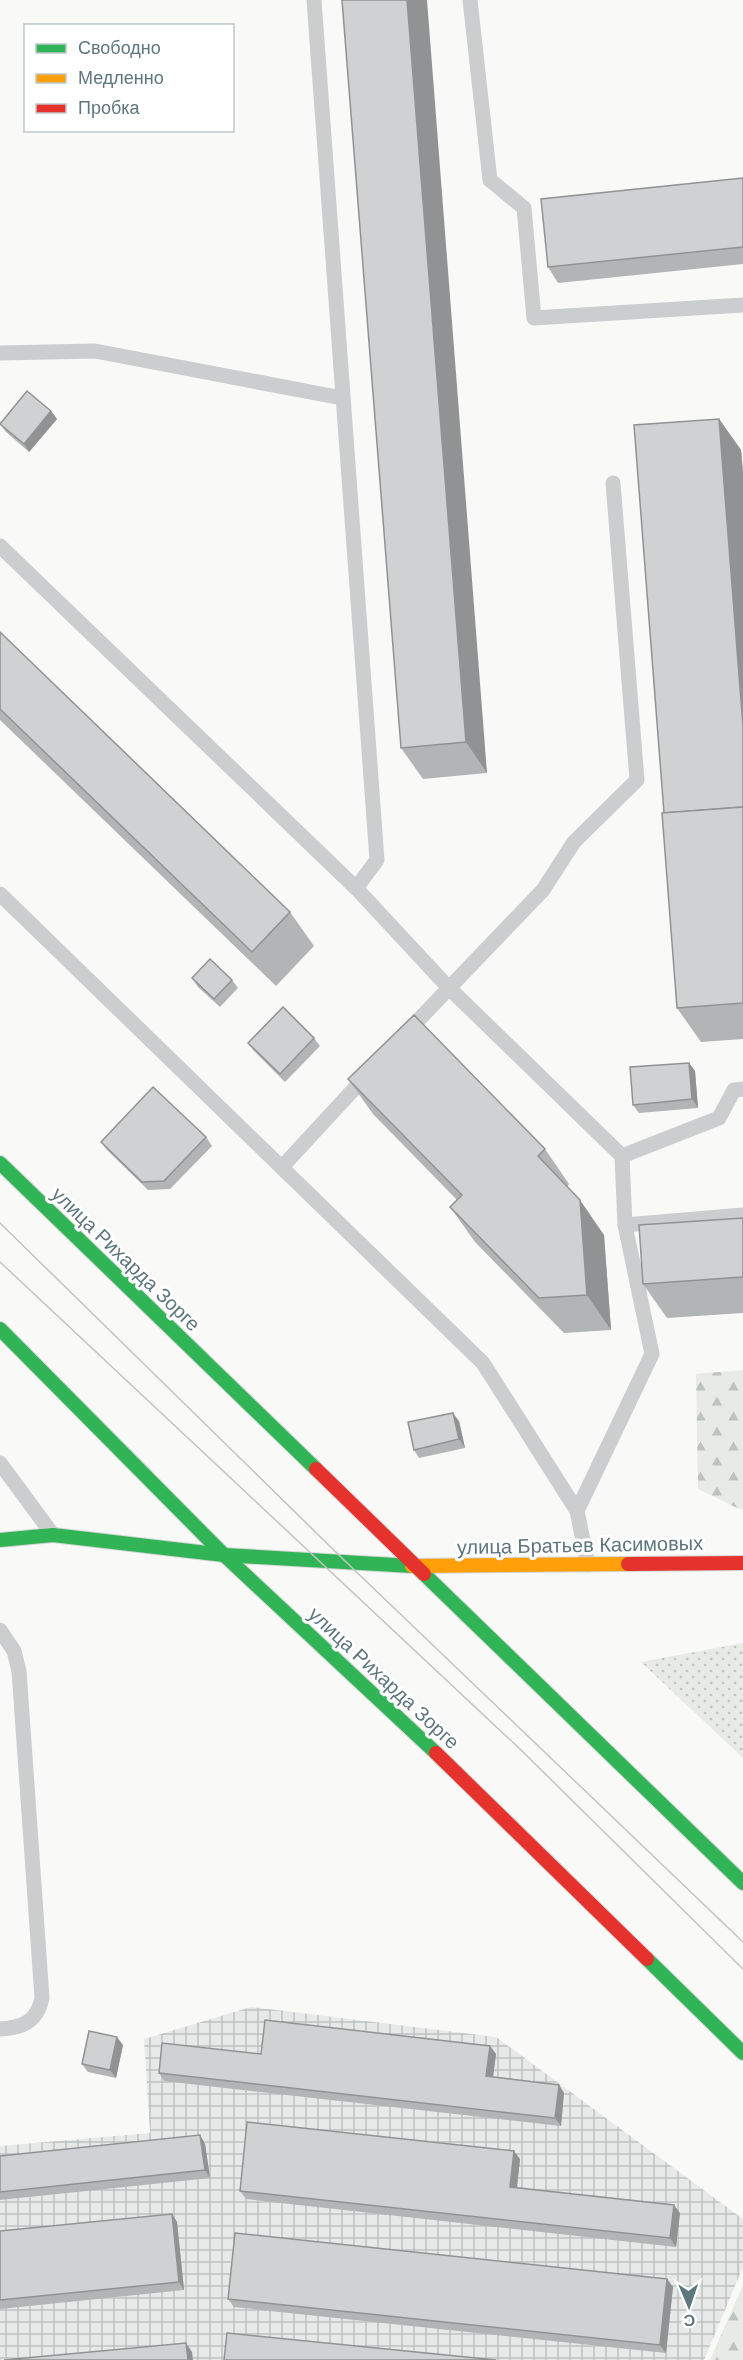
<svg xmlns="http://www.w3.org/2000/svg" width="743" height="2360" font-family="Arial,sans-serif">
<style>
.industrial{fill:url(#industrial-grid)}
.grass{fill:url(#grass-dots)}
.forest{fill:url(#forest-firs)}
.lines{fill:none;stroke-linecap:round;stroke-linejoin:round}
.fast-casing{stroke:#d4d6d6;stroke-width:16}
.slow-casing{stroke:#d4d6d6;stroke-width:16}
.jam-casing{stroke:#d4d6d6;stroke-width:16}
.lane{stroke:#cbcdce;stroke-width:15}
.fast{stroke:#30b455;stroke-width:14}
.slow{stroke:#ff9f0a;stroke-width:14}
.jam{stroke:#e5322d;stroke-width:14}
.tram{stroke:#c2c3c4;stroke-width:1.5}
.wall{fill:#b2b4b5}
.shaded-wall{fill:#919293}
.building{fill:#cfd1d2;stroke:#919293;stroke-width:1.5}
.labels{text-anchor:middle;stroke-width:6;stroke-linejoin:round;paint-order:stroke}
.street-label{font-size:20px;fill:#5e767e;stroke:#fff}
</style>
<defs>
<pattern id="industrial-grid" width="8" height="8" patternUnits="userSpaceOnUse" patternTransform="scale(1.5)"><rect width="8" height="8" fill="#e7e9e8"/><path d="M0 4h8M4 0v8" fill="none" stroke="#bec1c1"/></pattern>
<pattern id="grass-dots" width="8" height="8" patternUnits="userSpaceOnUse" patternTransform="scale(1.5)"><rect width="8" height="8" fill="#e8ebe5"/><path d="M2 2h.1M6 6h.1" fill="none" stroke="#bfc3bf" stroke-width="1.8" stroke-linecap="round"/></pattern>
<pattern id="forest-firs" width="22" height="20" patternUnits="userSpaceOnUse" patternTransform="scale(1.5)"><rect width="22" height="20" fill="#e8ebe5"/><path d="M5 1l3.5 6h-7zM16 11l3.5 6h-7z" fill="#bfc3bf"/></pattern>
</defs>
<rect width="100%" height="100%" fill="#f9f9f8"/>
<polygon class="industrial" points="251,2007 496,2037 743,2219 743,2267 704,2360 0,2360 0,2146 150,2133 144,2039"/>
<polygon class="grass" points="743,1643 743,1758 641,1662"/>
<g class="forest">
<polygon points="743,1370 743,1509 739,1509 698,1489 696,1374"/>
<polygon points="743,2285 743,2360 710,2360"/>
</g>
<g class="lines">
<g class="fast-casing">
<g id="fast">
<polyline points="0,1163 316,1469"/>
<polyline points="0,1329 224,1555 436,1753"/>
<polyline points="0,1540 53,1535 224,1555 412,1566"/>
<polyline points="424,1574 743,1883"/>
<polyline points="647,1959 743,2053"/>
</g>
</g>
<g class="slow-casing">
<polyline id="slow" points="412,1566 628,1564"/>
</g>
<g class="jam-casing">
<g id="jam">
<polyline points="316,1469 424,1574"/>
<polyline points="628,1564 743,1563"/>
<polyline points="436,1753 647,1959"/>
</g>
</g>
<g class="lane">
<polyline points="314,0 377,860 356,888"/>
<polyline points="470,0 490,180 524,208 534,318 743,305"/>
<polyline points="0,353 95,351 342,398"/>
<polyline points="0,546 356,888 448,987 622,1156 625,1225 652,1354 577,1511"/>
<polyline points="0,894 483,1363 577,1511 588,1565"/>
<polyline points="406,1033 543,890 574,842 637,780 613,483"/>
<polyline points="622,1156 719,1118 734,1090 743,1089"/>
<polyline points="282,1167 367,1075"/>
<polyline points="625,1225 743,1215"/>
<polyline points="0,1463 53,1535"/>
<path d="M 0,1630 L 14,1651 L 19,1671 L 42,1998 C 37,2022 22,2028 0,2029"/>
</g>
<use href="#fast" class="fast"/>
<use href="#slow" class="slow"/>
<use href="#jam" class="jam"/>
<g class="tram">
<polyline points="0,1223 345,1561 743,1942"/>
<polyline points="0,1262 521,1750 743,1969"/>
</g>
</g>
<g class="wall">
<polygon points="342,0 487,773 423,779 401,748"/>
<polygon points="743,178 743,264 558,283 548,267"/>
<polygon points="51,411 57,419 29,452 6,432 0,424"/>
<polygon points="719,419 741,450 743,472 743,1039 701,1042 677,1008 664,813"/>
<polygon points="0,632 290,912 314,946 276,986 0,720"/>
<polygon points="192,978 232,980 238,988 220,1007 198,987"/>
<polygon points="314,1038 320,1046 285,1082 254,1051 248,1043"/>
<polygon points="689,1063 695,1071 698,1108 639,1113 633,1105"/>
<polygon points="348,1079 545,1149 569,1184 567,1187 604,1235 611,1330 564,1333 475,1242 450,1207 457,1200 373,1114"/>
<polygon points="206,1137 212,1146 170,1189 148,1190 107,1150 101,1142"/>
<polygon points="743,1218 743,1313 667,1318 643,1284"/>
<polygon points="459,1421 465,1448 419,1458 414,1450"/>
<polygon points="123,2045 116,2078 88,2072 82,2064"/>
<polygon points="490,2046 496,2054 493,2077 559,2085 564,2093 561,2126 164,2081 159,2073 261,2054"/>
<polygon points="200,2135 205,2144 210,2178 0,2200 0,2156"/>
<polygon points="520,2159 517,2188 680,2213 676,2247 246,2199 240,2191"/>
<polygon points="172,2214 177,2222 184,2290 0,2309 0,2231"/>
<polygon points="667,2279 673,2287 666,2353 234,2307 228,2299"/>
</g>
<g class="shaded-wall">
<polygon points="407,0 427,0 487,773 466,742"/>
<polygon points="51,411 57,419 29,452 24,444"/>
<polygon points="719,419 741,450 743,472 743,726"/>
<polygon points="689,1063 695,1071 698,1108 692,1099"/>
<polygon points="580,1200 604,1235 611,1330 587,1295"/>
<polygon points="453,1413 459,1421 465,1448 459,1439"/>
<polygon points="117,2037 123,2045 116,2078 110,2070"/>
<polygon points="490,2046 496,2054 492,2084 486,2076"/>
<polygon points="559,2085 564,2093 561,2126 555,2118"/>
<polygon points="200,2135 205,2144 210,2178 205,2170"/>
<polygon points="514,2151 520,2159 516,2196 510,2187"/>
<polygon points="674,2205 680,2213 676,2247 670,2238"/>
<polygon points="172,2214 177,2222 184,2290 179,2282"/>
<polygon points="667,2279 673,2287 666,2353 660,2345"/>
<polygon points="186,2343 192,2352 193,2360 188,2360"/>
</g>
<g class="building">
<polygon points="342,0 407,0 466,742 401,748"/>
<polygon points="743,178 743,247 548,267 541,199"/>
<polygon points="27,391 51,411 24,444 0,424"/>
<polygon points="719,419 743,726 743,807 664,813 634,425"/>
<polygon points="0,632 290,912 252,952 0,709"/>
<polygon points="743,807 743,1003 677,1008 662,813"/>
<polygon points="210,959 232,980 214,999 192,978"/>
<polygon points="283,1007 314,1038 280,1074 248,1043"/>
<polygon points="414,1015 545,1149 538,1156 580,1200 587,1295 539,1298 450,1207 462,1195 348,1079"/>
<polygon points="689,1063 692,1099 633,1105 630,1067"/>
<polygon points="153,1087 206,1137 164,1181 142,1182 101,1142"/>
<polygon points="743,1218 743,1277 643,1284 639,1225"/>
<polygon points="453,1413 459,1439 414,1450 408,1422"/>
<polygon points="265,2020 490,2046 486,2076 559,2085 555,2118 159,2073 162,2043 261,2054"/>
<polygon points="89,2031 117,2037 110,2070 82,2064"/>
<polygon points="247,2122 514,2151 510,2187 674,2205 670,2238 240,2191"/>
<polygon points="200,2135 205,2170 0,2192 0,2156"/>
<polygon points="172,2214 179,2282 0,2300 0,2231"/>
<polygon points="235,2233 667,2279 660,2345 228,2299"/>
<polygon points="227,2333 496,2360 224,2360"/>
<polygon points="186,2343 188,2360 4,2360"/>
</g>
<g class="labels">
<g class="street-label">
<text transform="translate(126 1259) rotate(44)" y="7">улица Рихарда Зорге</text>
<text transform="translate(580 1545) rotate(-1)" y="7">улица Братьев Касимовых</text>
<text transform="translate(384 1678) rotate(43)" y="7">улица Рихарда Зорге</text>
</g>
</g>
<rect x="24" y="24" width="210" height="108" fill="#ffffff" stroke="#bfc8cb" stroke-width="1.5"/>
<rect x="36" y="44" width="30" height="9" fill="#30b455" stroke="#bfc8cb" stroke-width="1.5"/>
<text x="78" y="54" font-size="18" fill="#5e767e">Свободно</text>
<rect x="36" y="74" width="30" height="9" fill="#ff9f0a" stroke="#bfc8cb" stroke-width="1.5"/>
<text x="78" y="84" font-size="18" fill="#5e767e">Медленно</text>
<rect x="36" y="104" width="30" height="9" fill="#e5322d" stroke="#bfc8cb" stroke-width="1.5"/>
<text x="78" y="114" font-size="18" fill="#5e767e">Пробка</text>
<g transform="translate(689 2306) rotate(178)" stroke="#ffffff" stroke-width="4.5" paint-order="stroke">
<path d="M0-4.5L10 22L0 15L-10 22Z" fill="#5e767e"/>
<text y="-9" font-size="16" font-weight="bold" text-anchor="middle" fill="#5e767e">С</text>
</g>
</svg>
